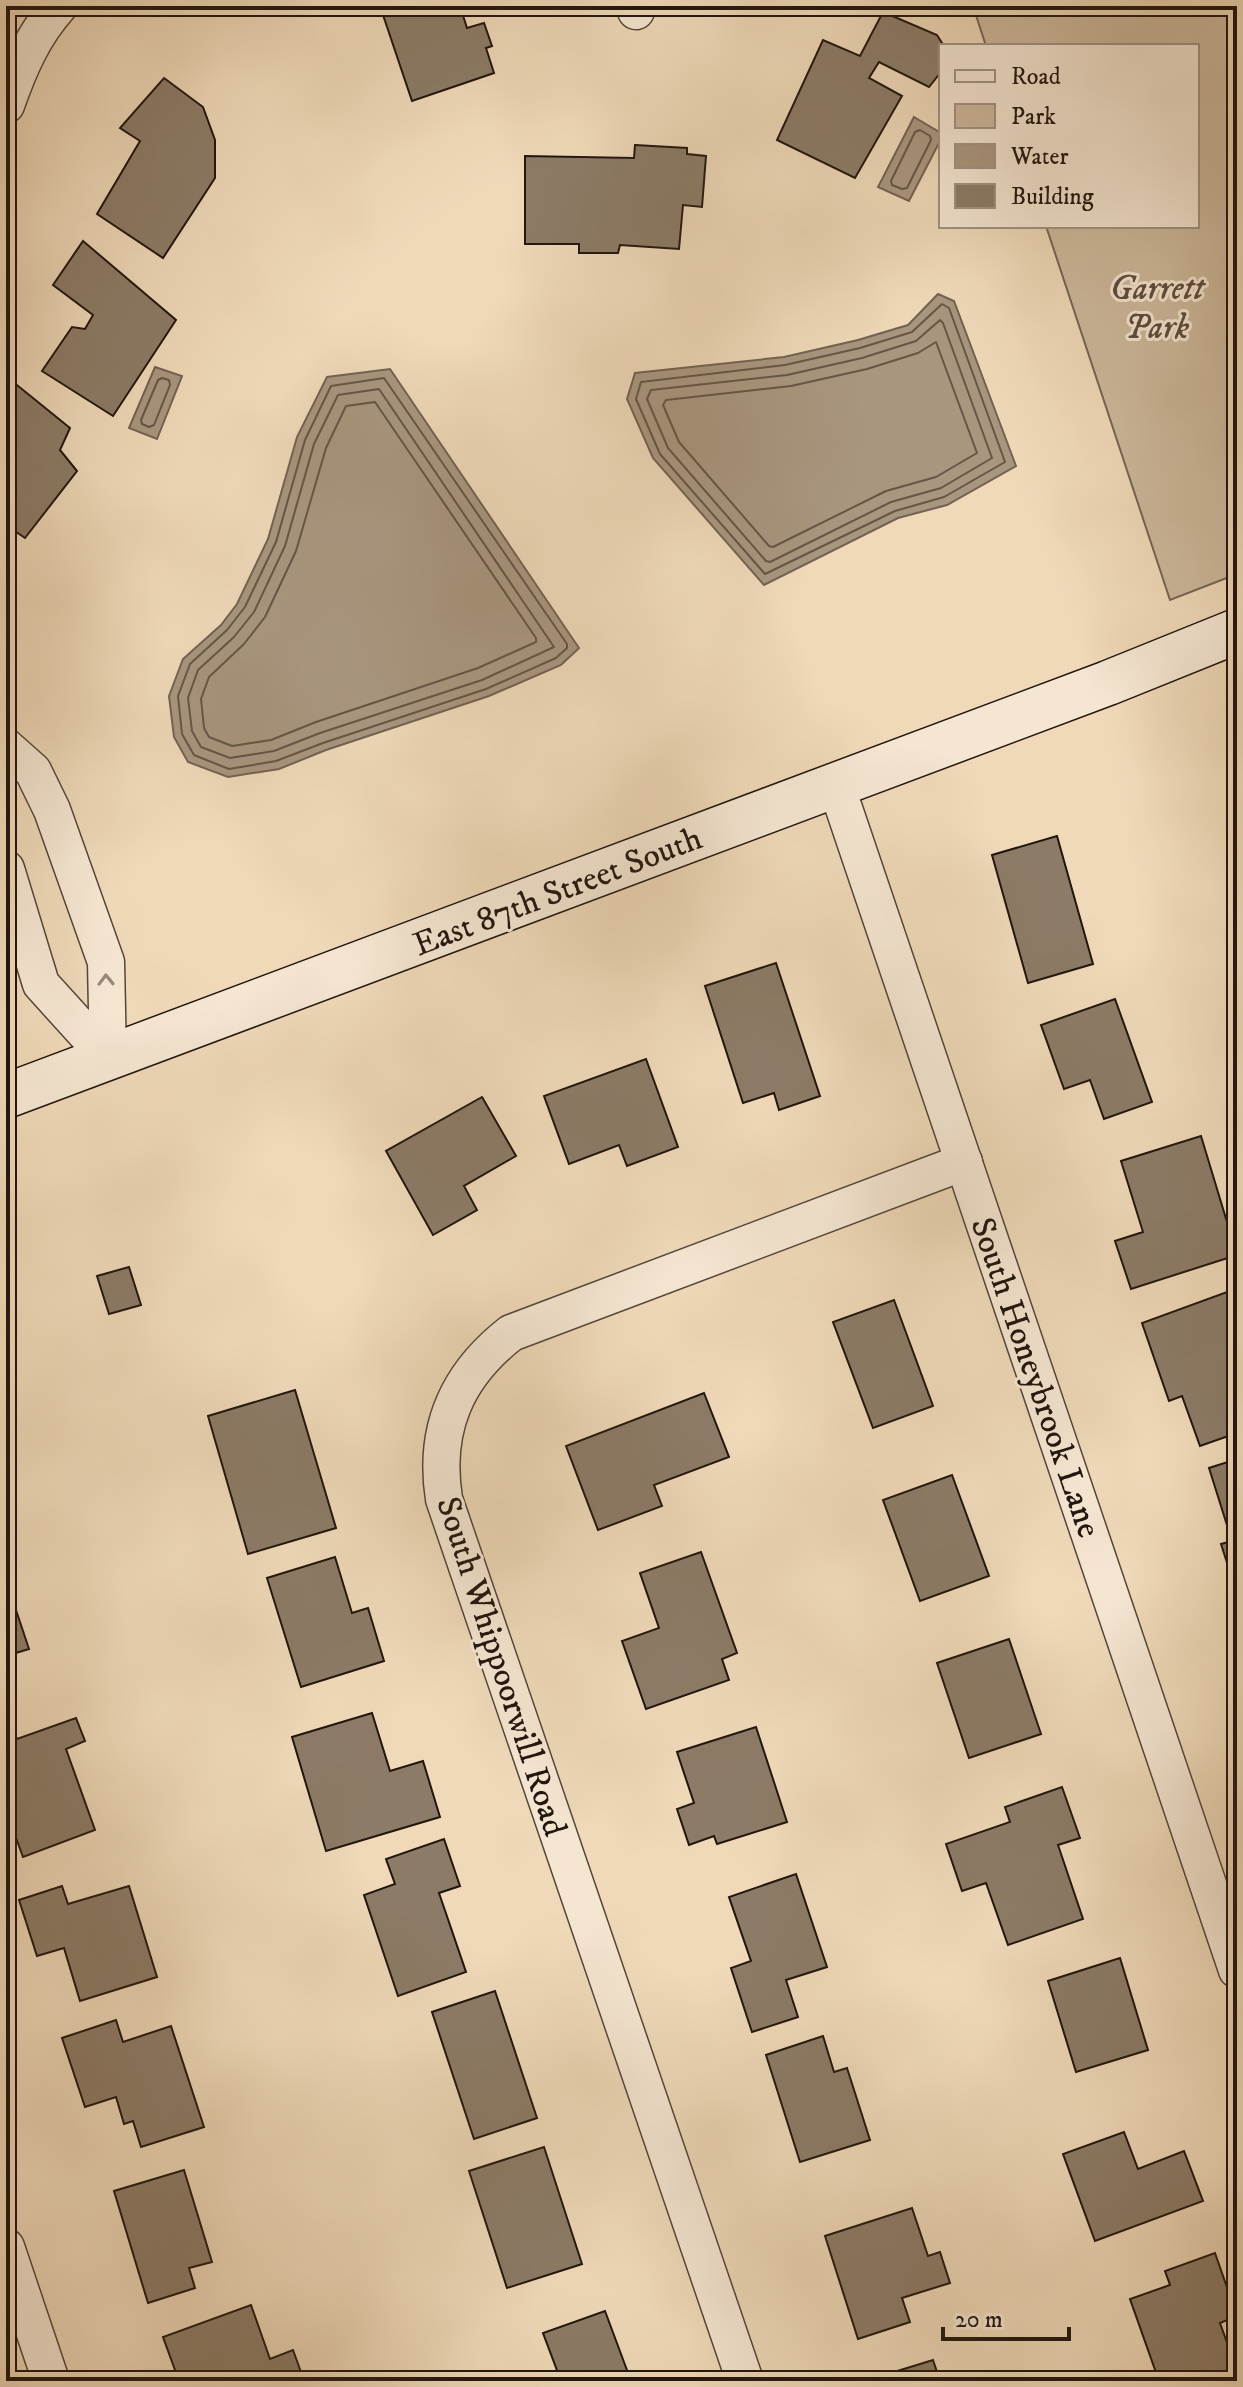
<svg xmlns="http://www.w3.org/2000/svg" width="1243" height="2387" font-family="'IM FELL DW Pica',serif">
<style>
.green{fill:#ccb89c;stroke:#766655;stroke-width:2}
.water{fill:#a9967f;stroke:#736252;stroke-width:2}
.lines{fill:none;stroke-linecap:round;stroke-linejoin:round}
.shore{stroke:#655646;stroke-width:2}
.building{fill:#8c7b67;stroke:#21150e;stroke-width:2}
.street-casing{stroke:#544639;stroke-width:39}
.secondary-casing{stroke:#21150e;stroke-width:47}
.street{stroke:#f5e6d2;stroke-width:36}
.secondary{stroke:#f5e6d2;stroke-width:44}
.oneway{stroke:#96887a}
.labels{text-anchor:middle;stroke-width:6;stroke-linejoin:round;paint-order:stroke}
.park-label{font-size:34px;font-style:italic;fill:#5d4e40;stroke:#f5e6d2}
.street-label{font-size:34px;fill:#21150e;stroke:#f5e6d2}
</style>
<rect width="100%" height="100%" fill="#efd9b9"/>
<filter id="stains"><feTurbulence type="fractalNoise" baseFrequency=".0025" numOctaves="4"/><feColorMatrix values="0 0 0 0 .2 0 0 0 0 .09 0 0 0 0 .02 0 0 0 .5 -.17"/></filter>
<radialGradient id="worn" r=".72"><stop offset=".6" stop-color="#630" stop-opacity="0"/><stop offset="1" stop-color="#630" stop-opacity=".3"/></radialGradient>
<polygon class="green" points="973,6 1237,6 1237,574 1170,600 1046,226 1197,226 1197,46 986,46"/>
<g class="water">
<polygon points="914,117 941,133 941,139 909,201 878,187"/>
<polygon points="938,294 954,301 1016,466 947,505 898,518 764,585 653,458 627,399 635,373 784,357 858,340 908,325"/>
<polygon points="155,367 182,376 157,439 129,428"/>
<polygon points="390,369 579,648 561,665 489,696 326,750 279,769 228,777 188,762 174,737 169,696 183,659 221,625 237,604 268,539 297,437 327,377"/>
</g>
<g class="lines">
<g class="shore">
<polygon points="920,130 930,136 931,140 907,188 902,189 892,185 891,181 915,132"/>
<polygon points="942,304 949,308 1005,462 944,497 895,511 765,574 660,454 636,399 641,382 785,365 860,348 912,332"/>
<polygon points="940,320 943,323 992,458 941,488 891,502 770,562 766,561 668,448 647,399 651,390 787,375 862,358 916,341"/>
<polygon points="936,342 977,453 936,477 886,491 773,547 769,546 679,442 663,405 666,400 791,386 867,369 918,353"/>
<polygon points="162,378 169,380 170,385 154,425 149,427 142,424 141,420 158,380"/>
<polygon points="384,378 567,644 567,648 556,658 486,689 323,743 276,761 229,769 194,755 182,734 178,696 190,664 227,630 245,607 276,542 305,440 331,386"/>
<polygon points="379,389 554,647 482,680 320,733 274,751 230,758 201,747 192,731 188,698 198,670 234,637 254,612 285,546 314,444 338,395"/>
<polygon points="375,402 536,638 536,642 478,668 316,722 271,740 232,746 209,737 204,728 201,699 209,677 244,644 265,617 296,551 326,448 346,406"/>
</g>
</g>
<g class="building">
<polygon points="380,6 460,6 467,28 484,23 492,46 486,48 494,73 412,101"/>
<polygon points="883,12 937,35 944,46 941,46 941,72 929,87 879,62 869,78 902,96 855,178 777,140 823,40 860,56"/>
<polygon points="164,78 203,107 215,140 215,178 163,258 97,214 140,141 120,128"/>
<polygon points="635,145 687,148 687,154 706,156 702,207 683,205 679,249 620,245 618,253 579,253 579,244 525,244 525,156 634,158"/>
<polygon points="83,241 176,320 113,416 42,371 72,327 85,329 93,315 53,285"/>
<polygon points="7,377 70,428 60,450 77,471 25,538 6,525"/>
<polygon points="1057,836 1093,964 1028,983 992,855"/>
<polygon points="776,963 820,1096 779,1110 774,1093 743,1103 705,986"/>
<polygon points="1115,999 1152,1102 1104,1119 1090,1080 1064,1089 1041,1025"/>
<polygon points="646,1059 678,1147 627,1166 619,1145 569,1164 544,1096"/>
<polygon points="482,1097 516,1156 464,1186 477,1210 433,1235 386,1151"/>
<polygon points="1201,1136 1237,1255 1131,1289 1115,1241 1143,1232 1121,1161"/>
<polygon points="129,1267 141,1305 109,1314 97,1276"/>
<polygon points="1227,1292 1237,1320 1237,1433 1200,1446 1182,1396 1169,1401 1142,1323"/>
<polygon points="894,1300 933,1406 873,1428 833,1322"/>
<polygon points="295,1390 336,1528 248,1554 208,1416"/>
<polygon points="704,1393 729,1457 654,1485 662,1506 598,1530 566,1446"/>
<polygon points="1237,1459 1237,1594 1221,1544 1232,1541 1209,1468"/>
<polygon points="952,1475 989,1576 920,1601 883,1500"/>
<polygon points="701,1552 737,1653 722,1659 729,1680 646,1709 622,1641 659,1628 640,1573"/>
<polygon points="335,1557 352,1613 368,1608 384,1661 301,1687 267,1578"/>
<polygon points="6,1580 29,1649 6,1656"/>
<polygon points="1009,1639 1041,1734 969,1758 937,1663"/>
<polygon points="372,1713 390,1771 423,1761 440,1817 326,1851 292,1737"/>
<polygon points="8,1716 17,1739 76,1718 85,1741 66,1749 95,1830 23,1857 6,1810"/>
<polygon points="756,1727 787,1822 717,1844 714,1836 689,1845 677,1809 694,1803 677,1752"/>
<polygon points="1062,1787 1080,1838 1058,1845 1083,1919 1008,1945 986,1883 962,1891 946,1844 1010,1822 1005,1807"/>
<polygon points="444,1839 460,1886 439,1893 466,1972 398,1996 364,1895 395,1884 386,1859"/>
<polygon points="796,1874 827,1967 786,1980 798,2017 752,2032 731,1968 751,1961 729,1897"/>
<polygon points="62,1886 68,1904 129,1886 157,1977 80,2001 64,1948 37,1956 19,1900"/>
<polygon points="1120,1958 1148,2050 1076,2072 1048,1981"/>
<polygon points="495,1991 537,2118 474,2139 432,2012"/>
<polygon points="116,2020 123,2042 171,2026 204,2127 141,2147 133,2121 124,2124 116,2097 85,2107 62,2038"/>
<polygon points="823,2036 834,2072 847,2068 870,2140 800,2162 766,2055"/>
<polygon points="1124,2132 1138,2169 1184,2151 1203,2201 1095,2241 1063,2154"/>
<polygon points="544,2147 582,2264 507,2288 469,2171"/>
<polygon points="184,2170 212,2262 189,2268 195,2288 148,2303 114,2191"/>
<polygon points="912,2208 928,2256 940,2252 950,2283 902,2298 910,2322 858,2339 825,2236"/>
<polygon points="1215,2253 1237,2316 1220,2323 1237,2370 1237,2381 1159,2381 1130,2299 1170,2285 1165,2271"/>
<polygon points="251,2305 270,2359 293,2350 302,2375 287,2381 179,2381 163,2337"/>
<polygon points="605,2311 631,2381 561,2381 543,2333"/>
<polygon points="933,2360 940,2381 869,2381 868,2380"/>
</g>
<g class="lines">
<g class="street-casing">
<g id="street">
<polyline points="636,11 637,6"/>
<path d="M 6,105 C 19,68 33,35 59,6"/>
<polyline points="6,747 33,771 52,810 106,962 108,1058"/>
<polyline points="836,785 1237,1970"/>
<polyline points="6,869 41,984 108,1058"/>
<polyline points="6,2247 51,2381"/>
<path d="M 745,2381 L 444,1499 C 433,1429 456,1376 511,1333 L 964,1162"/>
</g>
</g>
<g class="secondary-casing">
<polyline id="secondary" points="6,1096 1108,683 1237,631"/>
</g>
<use href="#street" class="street"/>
<use href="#secondary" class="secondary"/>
</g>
<defs><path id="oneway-chevron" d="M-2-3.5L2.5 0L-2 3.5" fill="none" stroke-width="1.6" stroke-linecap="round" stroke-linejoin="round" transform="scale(2)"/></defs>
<use class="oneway" href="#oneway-chevron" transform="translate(106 980) rotate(-91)"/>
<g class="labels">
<g class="park-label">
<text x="1157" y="299">Garrett<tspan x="1157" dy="39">Park</tspan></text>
</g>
<g class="street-label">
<text transform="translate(557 890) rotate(-21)" y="12">East 87th Street South</text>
<text transform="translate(1037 1377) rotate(71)" y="12">South Honeybrook Lane</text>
<text transform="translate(503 1666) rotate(72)" y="12">South Whippoorwill Road</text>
</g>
</g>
<rect width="1243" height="2387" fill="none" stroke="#efd9b9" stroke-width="32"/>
<rect x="8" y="8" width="1227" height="2371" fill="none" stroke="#21150e" stroke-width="4"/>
<rect x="16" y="16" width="1211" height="2355" fill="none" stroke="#21150e" stroke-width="2"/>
<rect x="939" y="44" width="260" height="184" fill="#f5e6d2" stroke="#a09284" stroke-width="2"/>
<rect x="955" y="70" width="40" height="12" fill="#f5e6d2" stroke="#a09284" stroke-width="2"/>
<text x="1011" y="84" font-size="24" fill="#21150e">Road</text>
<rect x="955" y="104" width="40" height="24" fill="#ccb89c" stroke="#a09284" stroke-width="2"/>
<text x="1011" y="124" font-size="24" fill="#21150e">Park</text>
<rect x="955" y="144" width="40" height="24" fill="#a9967f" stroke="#a09284" stroke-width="2"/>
<text x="1011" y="164" font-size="24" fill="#21150e">Water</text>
<rect x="955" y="184" width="40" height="24" fill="#8c7b67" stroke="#a09284" stroke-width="2"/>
<text x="1011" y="204" font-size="24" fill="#21150e">Building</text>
<path d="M943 2327v12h126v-12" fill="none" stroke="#21150e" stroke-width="4"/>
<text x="955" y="2327" font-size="24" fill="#21150e" stroke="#f5e6d2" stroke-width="6" paint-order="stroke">20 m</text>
<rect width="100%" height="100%" filter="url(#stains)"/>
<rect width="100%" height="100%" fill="url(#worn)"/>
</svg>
